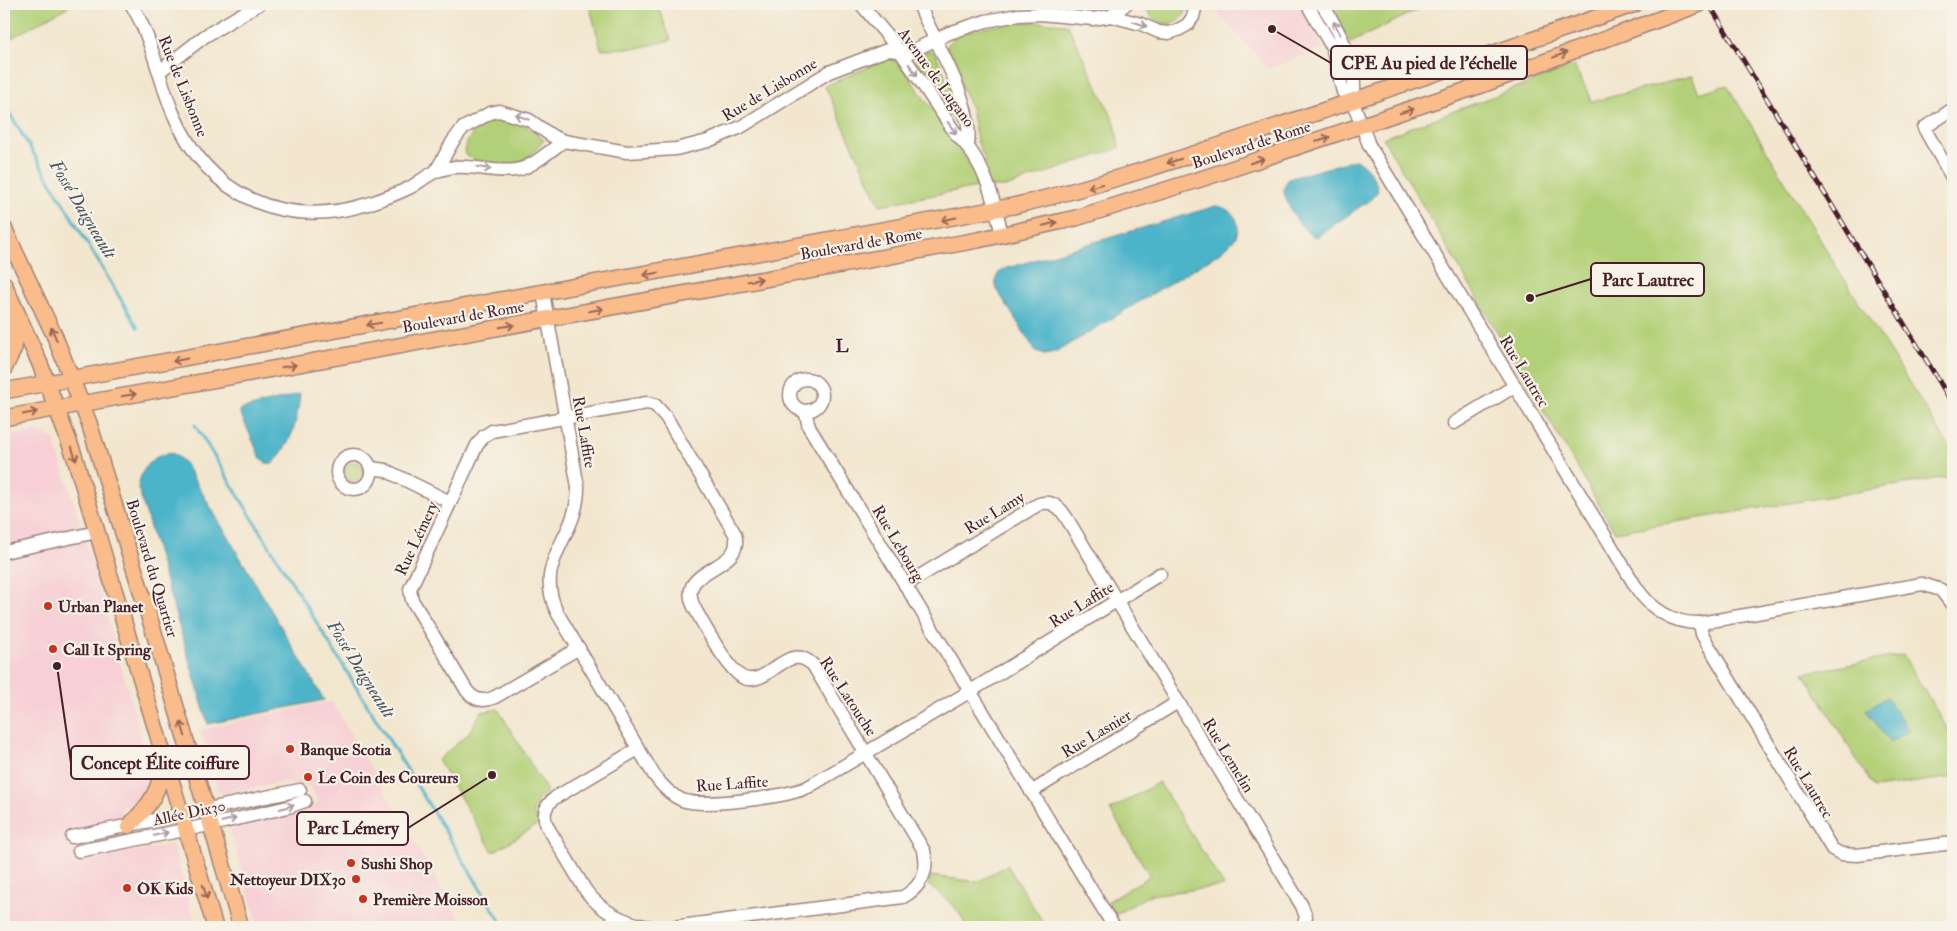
<svg xmlns="http://www.w3.org/2000/svg" width="1957" height="931" font-family="'IM FELL Double Pica',serif">
<style>
.built{fill:#f7cfd4}
.green{fill:#b2d077;stroke:#7e7851}
.water{fill:#4bb4c9;stroke:#4a6a7a}
.lines{fill:none;stroke-linecap:round;stroke-linejoin:round}
.stream{stroke:#4bb4c9;stroke-width:3}
.minor-casing{stroke:#9e827c;stroke-width:15}
.major-casing{stroke:#9e827c;stroke-width:18}
.minor{stroke:#fff;stroke-width:12}
.major{stroke:#f9bc8a;stroke-width:15}
.rail-casing{stroke:#4a1f2b;stroke-width:5}
.rail{stroke:#f7f3e8;stroke-width:3;stroke-dasharray:9;stroke-linecap:butt}
.oneway{stroke:#ae9aa0}
.oneway2{stroke:#996656}
.poi-dot{fill:#c8321e;stroke:#f7f3e8;stroke-width:2}
.labels{text-anchor:middle;stroke-width:4.5;stroke-linejoin:round;paint-order:stroke}
.street-label{font-size:16px;fill:#4a1f2b;stroke:#f7f3e8}
.poi-label{font-size:16px;font-weight:bold;fill:#4a1f2b;stroke:#f7f3e8;text-anchor:start}
.water-label{font-size:18px;font-style:italic;fill:#4a5362;stroke:#f7f3e8}
.neighbourhood-label{font-size:18px;font-weight:bold;fill:#4a1f2b;stroke:#f7f3e8}
.leader{fill:none;stroke:#4a1f2b;stroke-width:2}
.callout-dot{fill:#4a1f2b;stroke:#f7f3e8;stroke-width:2}
.callout{fill:#f7f3e8;stroke:#4a1f2b;stroke-width:2}
.callout-label{font-size:18px;text-anchor:middle;font-weight:bold;fill:#4a1f2b}
</style>
<rect width="100%" height="100%" fill="#f7f3e8"/>
<filter id="ink" filterUnits="userSpaceOnUse"><feTurbulence type="fractalNoise" baseFrequency=".02" numOctaves="2"/><feDisplacementMap in="SourceGraphic" scale="10" xChannelSelector="R" yChannelSelector="G"/><feConvolveMatrix kernelMatrix="1 2 1 2 8 2 1 2 1" color-interpolation-filters="sRGB"/></filter>
<filter id="wash" filterUnits="userSpaceOnUse"><feTurbulence type="fractalNoise" baseFrequency=".0096" numOctaves="4" result="noise"/><feDisplacementMap in="SourceGraphic" scale="20" xChannelSelector="R" yChannelSelector="G"/><feGaussianBlur stdDeviation="1.12" result="paint"/><feColorMatrix in="noise" values="0 0 0 0 0 0 0 0 0 0 0 0 0 0 0 0 0 1.4 0 .05"/><feComposite in="paint" operator="in"/></filter>
<g filter="url(#wash)">
<rect width="100%" height="100%" fill="#f2e6ce"/>
<g class="built">
<polygon points="1210,4 1298,4 1323,48 1268,69"/>
<polygon points="37,431 53,438 76,508 146,754 147,785 138,803 121,808 133,851 173,845 196,927 4,927 4,437"/>
<polygon points="331,701 401,819 464,927 259,927 230,831 238,824 293,811 298,813 319,802 309,786 283,782 226,794 219,793 200,730"/>
</g>
<g class="green">
<polygon points="4,4 73,4 4,42"/>
<polygon points="589,4 657,4 671,40 638,48 601,49"/>
<path d="M 1145,4 L 1189,4 L 1189,5 C 1181,31 1152,30 1145,4 Z"/>
<polygon points="1328,4 1429,4 1350,43"/>
<path d="M 1018,22 L 1038,22 L 1067,24 L 1115,123 L 1119,148 L 1005,187 L 977,187 L 880,205 L 825,86 L 891,57 L 897,60 L 962,152 L 973,170 L 986,162 L 977,141 L 971,108 L 947,52 C 947,48 947,44 950,41 C 958,31 1004,24 1018,22 Z"/>
<polygon points="927,51 934,52 936,54 963,117 963,121 960,123 954,122 915,62 917,56"/>
<polygon points="1574,66 1590,96 1591,102 1692,76 1699,93 1727,85 1833,261 1953,453 1953,476 1615,532 1383,138"/>
<path d="M 501,119 C 519,121 530,128 544,140 C 537,148 531,157 521,161 C 505,167 475,165 464,153 C 469,130 480,126 501,119 Z"/>
<circle cx="354" cy="472" r="10"/>
<polygon points="1903,655 1953,738 1953,777 1874,788 1804,673"/>
<polygon points="498,709 547,791 538,800 533,812 539,824 493,852 438,760 468,734 481,712"/>
<polygon points="1159,782 1224,886 1149,895 1115,915 1107,902 1150,876 1110,810"/>
<path d="M 1007,865 L 1046,927 L 965,927 C 963,910 941,895 928,885 L 931,876 L 978,882 Z"/>
</g>
<g class="water">
<path d="M 1354,160 C 1365,161 1377,180 1378,191 L 1371,199 L 1317,237 C 1304,237 1285,203 1284,191 C 1284,186 1286,183 1288,179 Z"/>
<path d="M 1216,206 C 1234,208 1245,226 1233,241 C 1229,245 1225,249 1221,252 L 1055,353 L 1044,355 L 1036,352 L 996,288 C 995,279 996,274 1004,269 Z"/>
<path d="M 300,394 C 297,423 292,442 273,464 L 266,463 L 260,457 L 239,410 Z"/>
<path d="M 168,453 L 174,454 L 184,462 L 324,700 L 208,724 L 138,487 C 141,470 150,457 168,453 Z"/>
<polygon points="1887,697 1909,731 1890,743 1866,710"/>
</g>
<g class="lines">
<g class="stream">
<polyline points="4,104 138,328"/>
<polyline points="195,425 504,927"/>
</g>
</g>
</g>
<g filter="url(#ink)">
<g class="lines">
<g class="minor-casing">
<g id="minor">
<path d="M 131,4 C 152,37 158,77 173,113 C 208,196 282,230 368,204 C 383,199 397,194 411,187 C 419,182 428,175 437,171 C 467,160 487,174 516,170 C 533,167 549,151 564,141"/>
<path d="M 861,4 L 900,51 L 956,134 C 984,160 994,199 1002,235"/>
<path d="M 919,4 C 935,45 974,100 968,145"/>
<path d="M 1307,4 L 1332,47 L 1343,92 L 1353,102 L 1369,145 L 1636,587 C 1650,609 1674,624 1700,623 L 1922,584 L 1941,590 L 1953,606"/>
<path d="M 1322,4 C 1340,32 1359,67 1353,102"/>
<polyline points="1111,16 1126,4"/>
<polyline points="160,71 205,36 259,4"/>
<polyline points="1953,109 1924,128 1953,179"/>
<polyline points="436,171 453,141 463,128 490,113 499,111 529,120 552,136 564,141 627,152 676,149 708,141 741,127 829,72 887,50 910,52 949,33 986,21 1018,15 1040,14 1093,19 1111,16 1141,24 1159,32 1169,33 1178,30 1187,25 1193,17 1196,4"/>
<path d="M 543,293 L 578,487 C 578,540 531,560 558,614 L 654,775 C 662,786 670,795 682,800 C 702,808 788,797 808,787 L 969,692 L 1160,574"/>
<circle cx="806" cy="395" r="16"/>
<polyline points="805,411 809,427 1114,927"/>
<polyline points="1454,423 1515,386"/>
<circle cx="354" cy="472" r="17"/>
<polyline points="371,468 385,470 450,502"/>
<polyline points="4,552 97,532"/>
<path d="M 905,585 L 1039,504 C 1051,500 1059,506 1066,517 L 1302,906 L 1306,917 L 1303,927"/>
<polyline points="1700,623 1702,634 1707,643 1832,849 1841,854 1857,855 1953,843"/>
<path d="M 579,648 L 495,697 C 484,702 475,701 467,691 L 412,600 L 410,589 L 477,445 L 484,436 L 492,431 L 635,405 L 647,403 L 655,405 L 666,417 L 735,534 C 746,572 674,566 694,607 C 702,622 730,673 744,678 C 769,687 787,640 813,665 L 924,851 C 929,871 921,887 903,897 L 673,927"/>
<path d="M 638,749 L 556,797 C 545,805 542,814 547,826 L 586,891 C 602,912 625,923 650,927"/>
<polyline points="1031,792 1178,702"/>
<polyline points="72,837 300,790"/>
<polyline points="79,851 224,822 288,807 305,801"/>
</g>
</g>
<g class="major-casing">
<g id="major">
<polyline points="4,228 55,337 89,423 155,636 241,927"/>
<polyline points="4,284 40,364 74,455 215,927"/>
<polyline points="4,369 14,348 15,316"/>
<path d="M 4,391 L 1013,206 C 1121,181 1223,144 1328,109 C 1431,75 1533,40 1635,4"/>
<polyline points="4,418 978,240 1076,218 1204,178 1479,86 1700,4"/>
<path d="M 129,826 C 153,802 158,793 165,760"/>
</g>
</g>
<use href="#minor" class="minor"/>
<use href="#major" class="major"/>
<g class="rail-casing">
<polyline id="rail" points="1709,4 1953,404"/>
</g>
<use href="#rail" class="rail"/>
</g>
<defs><path id="oneway-shaft" d="M-6 0H5M1.5-3L5.5 0L1.5 3" fill="none" stroke-width="1.6" stroke-linecap="round" stroke-linejoin="round" transform="scale(1.25)"/></defs>
<g class="oneway">
<use href="#oneway-shaft" transform="translate(1140 24) rotate(19)"/>
<use href="#oneway-shaft" transform="translate(1337 28) rotate(-118)"/>
<use href="#oneway-shaft" transform="translate(913 70) rotate(55)"/>
<use href="#oneway-shaft" transform="translate(522 117) rotate(-160)"/>
<use href="#oneway-shaft" transform="translate(952 128) rotate(55)"/>
<use href="#oneway-shaft" transform="translate(484 168) rotate(10)"/>
<use href="#oneway-shaft" transform="translate(287 807) rotate(-15)"/>
<use href="#oneway-shaft" transform="translate(229 820) rotate(-14)"/>
<use href="#oneway-shaft" transform="translate(161 834) rotate(-13)"/>
</g>
<g class="oneway2">
<use href="#oneway-shaft" transform="translate(1560 55) rotate(-21)"/>
<use href="#oneway-shaft" transform="translate(1407 111) rotate(-18)"/>
<use href="#oneway-shaft" transform="translate(1323 139) rotate(-18)"/>
<use href="#oneway-shaft" transform="translate(1174 161) rotate(162)"/>
<use href="#oneway-shaft" transform="translate(1257 161) rotate(-18)"/>
<use href="#oneway-shaft" transform="translate(1095 186) rotate(164)"/>
<use href="#oneway-shaft" transform="translate(949 219) rotate(169)"/>
<use href="#oneway-shaft" transform="translate(1050 224) rotate(-14)"/>
<use href="#oneway-shaft" transform="translate(651 274) rotate(170)"/>
<use href="#oneway-shaft" transform="translate(755 280) rotate(-10)"/>
<use href="#oneway-shaft" transform="translate(596 310) rotate(-10)"/>
<use href="#oneway-shaft" transform="translate(374 324) rotate(170)"/>
<use href="#oneway-shaft" transform="translate(507 326) rotate(-10)"/>
<use href="#oneway-shaft" transform="translate(54 334) rotate(-113)"/>
<use href="#oneway-shaft" transform="translate(180 360) rotate(169)"/>
<use href="#oneway-shaft" transform="translate(289 366) rotate(-10)"/>
<use href="#oneway-shaft" transform="translate(129 395) rotate(-10)"/>
<use href="#oneway-shaft" transform="translate(30 413) rotate(-11)"/>
<use href="#oneway-shaft" transform="translate(74 454) rotate(72)"/>
<use href="#oneway-shaft" transform="translate(183 729) rotate(-107)"/>
<use href="#oneway-shaft" transform="translate(205 892) rotate(73)"/>
</g>
</g>
<g class="poi-dot">
<circle cx="48" cy="606" r="5"/>
<circle cx="53" cy="649" r="5"/>
<circle cx="290" cy="749" r="5"/>
<circle cx="308" cy="777" r="5"/>
<circle cx="351" cy="863" r="5"/>
<circle cx="356" cy="879" r="5"/>
<circle cx="127" cy="888" r="5"/>
<circle cx="363" cy="899" r="5"/>
</g>
<g class="labels">
<g class="street-label">
<text transform="translate(937 77) rotate(54)" y="6">Avenue de Lugano</text>
<text transform="translate(184 86) rotate(68)" y="6">Rue de Lisbonne</text>
<text transform="translate(769 89) rotate(-31)" y="6">Rue de Lisbonne</text>
<text transform="translate(1251 144) rotate(-18)" y="6">Boulevard de Rome</text>
<text transform="translate(861 243) rotate(-10)" y="6">Boulevard de Rome</text>
<text transform="translate(463 316) rotate(-10)" y="6">Boulevard de Rome</text>
<text transform="translate(1525 371) rotate(59)" y="6">Rue Lautrec</text>
<text transform="translate(585 432) rotate(80)" y="6">Rue Laffite</text>
<text transform="translate(994 512) rotate(-31)" y="6">Rue Lamy</text>
<text transform="translate(416 538) rotate(-65)" y="6">Rue Lémery</text>
<text transform="translate(899 543) rotate(59)" y="6">Rue Lebourg</text>
<text transform="translate(153 568) rotate(73)" y="6">Boulevard du Quartier</text>
<text transform="translate(1081 604) rotate(-32)" y="6">Rue Laffite</text>
<text transform="translate(849 696) rotate(57)" y="6">Rue Latouche</text>
<text transform="translate(1096 733) rotate(-31)" y="6">Rue Lasnier</text>
<text transform="translate(1229 755) rotate(59)" y="6">Rue Lemelin</text>
<text transform="translate(1809 782) rotate(59)" y="6">Rue Lautrec</text>
<text transform="translate(732 783) rotate(-4)" y="6">Rue Laffite</text>
<text transform="translate(189 812) rotate(-12)" y="6">Allée Dix30</text>
</g>
<g class="poi-label">
<text x="58" y="612">Urban Planet</text>
<text x="63" y="655">Call It Spring</text>
<text x="300" y="755">Banque Scotia</text>
<text x="318" y="783">Le Coin des Coureurs</text>
<text x="361" y="869">Sushi Shop</text>
<text x="346" y="885" text-anchor="end">Nettoyeur DIX30</text>
<text x="137" y="894">OK Kids</text>
<text x="373" y="905">Première Moisson</text>
</g>
<g class="water-label">
<text transform="translate(83 209) rotate(59)" y="6">Fossé Daigneault</text>
<text transform="translate(361 669) rotate(58)" y="6">Fossé Daigneault</text>
</g>
<g class="neighbourhood-label">
<text x="842" y="352">L</text>
</g>
</g>
<path class="leader" d="M1272 29L1331 63M1530 298L1591 279M57 666L71 763M492 775L408 828"/>
<g class="callout-dot">
<circle cx="1272" cy="29" r="5"/>
<circle cx="1530" cy="298" r="5"/>
<circle cx="57" cy="666" r="5"/>
<circle cx="492" cy="775" r="5"/>
</g>
<g class="callout">
<rect x="1331" y="46" width="196" height="33" rx="5"/>
<rect x="1591" y="263" width="113" height="33" rx="5"/>
<rect x="71" y="746" width="178" height="33" rx="5"/>
<rect x="297" y="812" width="111" height="33" rx="5"/>
</g>
<g class="callout-label">
<text x="1429" y="69">CPE Au pied de l'échelle</text>
<text x="1648" y="286">Parc Lautrec</text>
<text x="160" y="769">Concept Élite coiffure</text>
<text x="353" y="834">Parc Lémery</text>
</g>
<rect width="1957" height="931" fill="none" stroke="#f7f3e8" stroke-width="20"/>
</svg>
